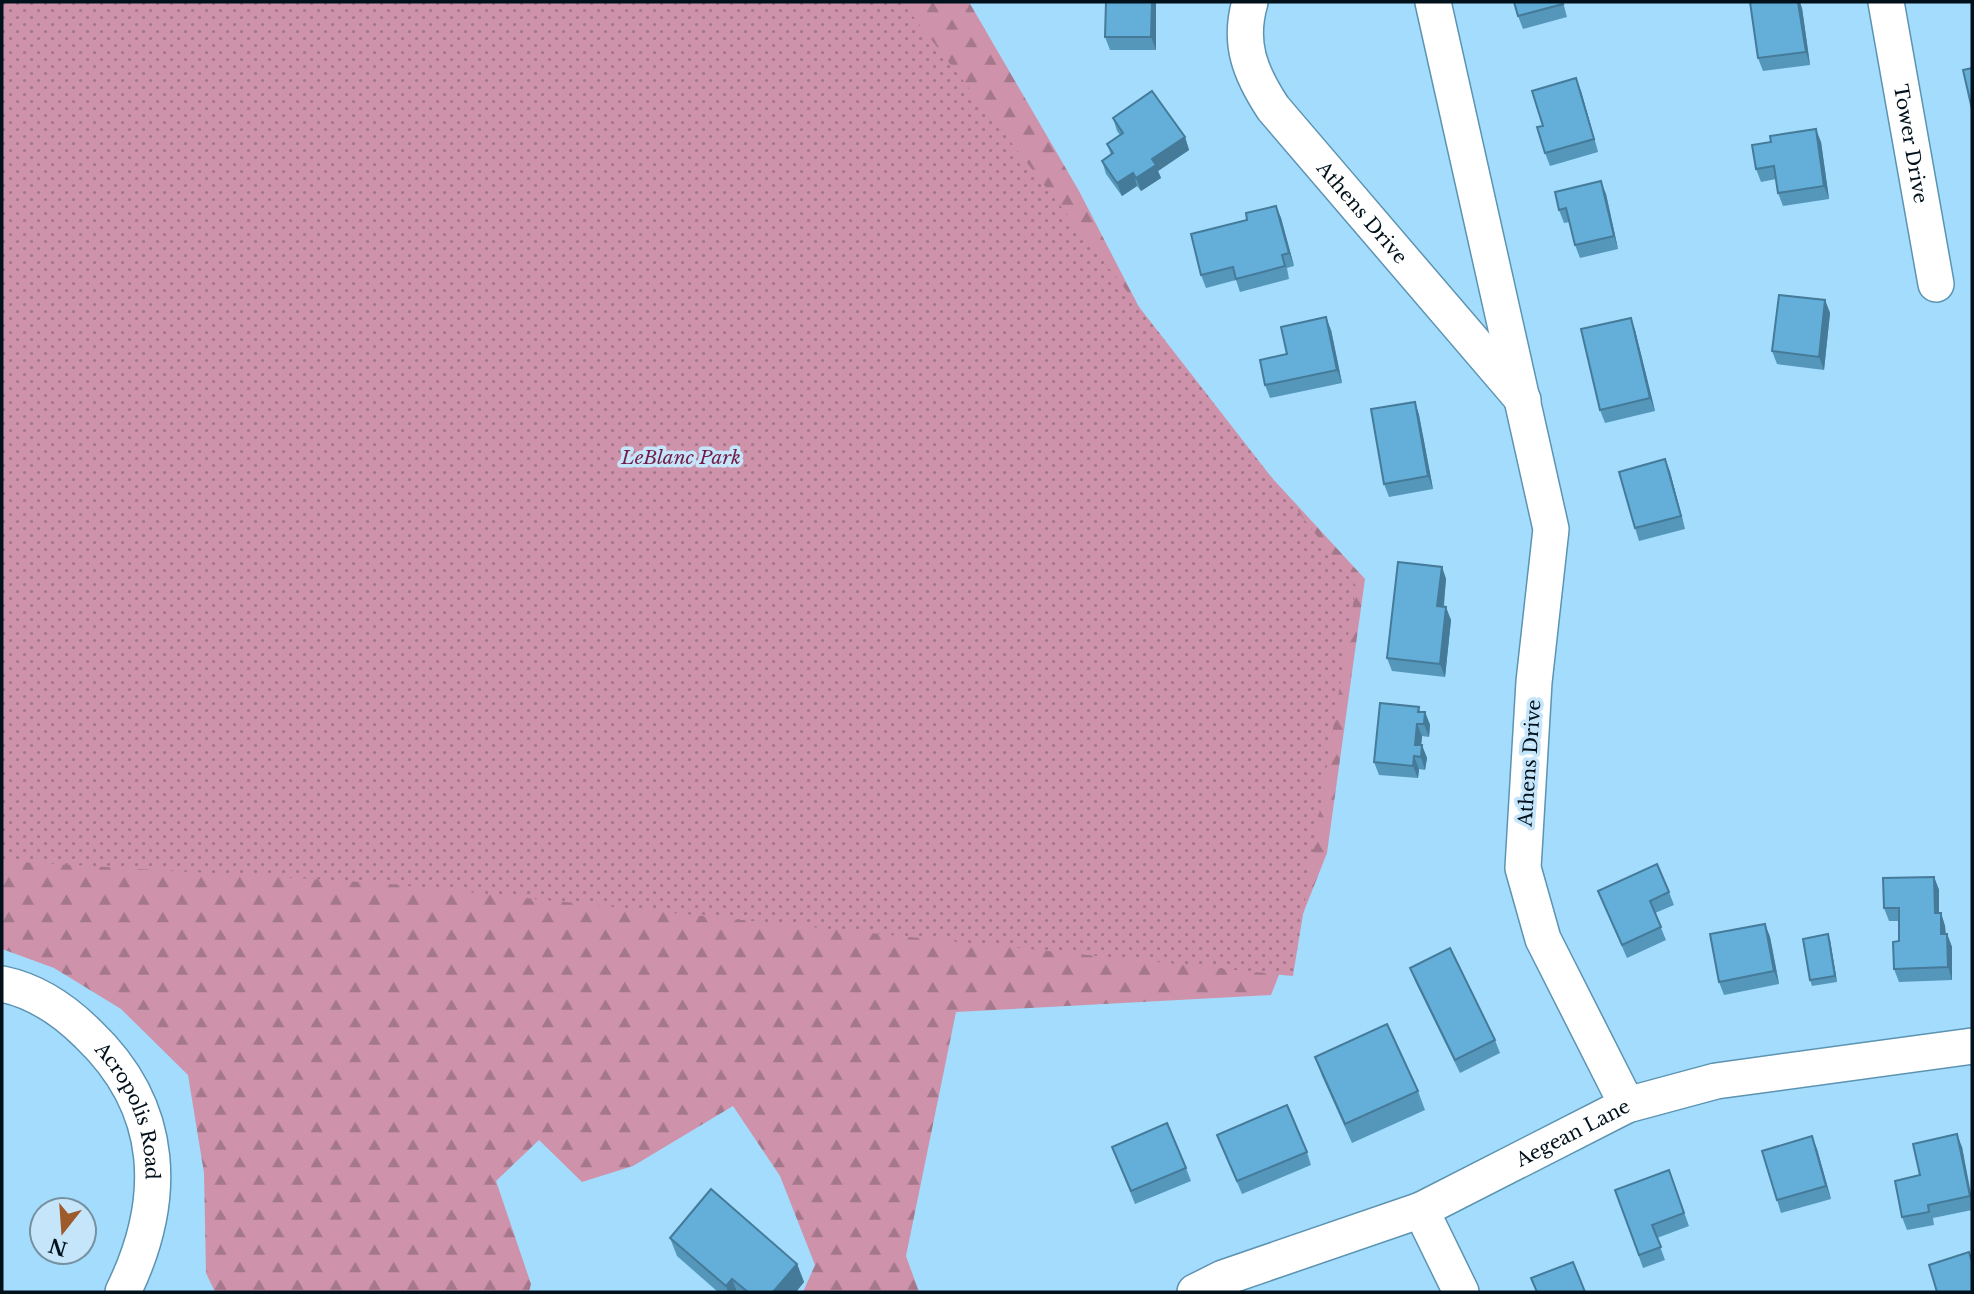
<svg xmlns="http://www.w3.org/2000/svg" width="1974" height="1294" font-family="'Libre Baskerville',serif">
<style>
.forest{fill:url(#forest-firs)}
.park{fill:url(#park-dots)}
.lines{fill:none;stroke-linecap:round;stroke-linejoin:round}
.street-casing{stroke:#5c93b1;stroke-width:38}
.street{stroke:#fff;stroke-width:35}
.wall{fill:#5596bb}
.shaded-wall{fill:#457a98}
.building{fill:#63afd9;stroke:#457a98;stroke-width:2}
.labels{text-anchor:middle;stroke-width:7;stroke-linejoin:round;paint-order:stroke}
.street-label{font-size:19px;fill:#00111c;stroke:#c5e6fa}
.park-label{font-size:19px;font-style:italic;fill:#721b47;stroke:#c5e6fa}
</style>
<defs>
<pattern id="forest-firs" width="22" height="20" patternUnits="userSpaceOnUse" patternTransform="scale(1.75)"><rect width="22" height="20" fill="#ce93aa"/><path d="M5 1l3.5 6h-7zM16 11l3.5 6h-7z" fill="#a5778a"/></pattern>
<pattern id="park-dots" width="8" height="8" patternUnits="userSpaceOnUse" patternTransform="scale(1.75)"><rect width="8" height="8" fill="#ce93aa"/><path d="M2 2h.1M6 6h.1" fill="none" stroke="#a5778a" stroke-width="1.8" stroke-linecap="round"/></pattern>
</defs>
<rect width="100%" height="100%" fill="#a3dcfd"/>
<polygon class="forest" points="2,2 969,2 1079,191 1170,367 1365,579 1327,853 1271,995 956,1012 906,1256 919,1292 803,1292 815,1265 780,1176 733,1106 633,1166 582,1182 539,1140 496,1181 531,1284 529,1292 215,1292 206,1273 204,1173 188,1075 121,1009 54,968 2,949"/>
<polygon class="park" points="2,2 902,2 1356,586 1293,976 379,883 2,861"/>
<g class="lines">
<g class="street-casing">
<g id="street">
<path id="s1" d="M 1250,2 C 1238,43 1250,73 1273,108 L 1523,400"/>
<polyline points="1433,2 1551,529 1534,682 1523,868 1543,939 1627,1105"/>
<path id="s2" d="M 1886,2 L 1936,284"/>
<path id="s3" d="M 2,984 C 36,991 64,1010 88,1034 C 166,1108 168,1200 123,1292"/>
<polyline points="1421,1210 1461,1292"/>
<path id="s4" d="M 1195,1292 L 1223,1278 L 1421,1210 L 1627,1105 L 1716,1081 L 1972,1046"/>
</g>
</g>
<use href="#street" class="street"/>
</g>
<g class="wall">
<polygon points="1106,2 1156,2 1156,50 1110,50 1105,37"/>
<polygon points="1563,2 1567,17 1523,29 1518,16"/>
<polygon points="1802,8 1810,65 1763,71 1758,58"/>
<polygon points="1581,91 1598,152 1550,166 1545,153 1543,126"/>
<polygon points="1113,118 1185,137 1189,150 1158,171 1161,178 1141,191 1137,186 1122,196 1106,174 1102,161 1111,155 1107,144 1120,135 1117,131"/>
<polygon points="1821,142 1829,199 1783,206 1778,193 1776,179 1761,182 1756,169"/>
<polygon points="1606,194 1618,249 1580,258 1575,245 1570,222 1564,223 1559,210"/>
<polygon points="1276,206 1281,218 1294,266 1287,268 1289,279 1240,292 1236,280 1206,288 1201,275 1247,220"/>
<polygon points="1825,300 1830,313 1824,370 1777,364 1772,351"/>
<polygon points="1331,330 1342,383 1270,398 1265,385 1287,354"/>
<polygon points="1635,330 1655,411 1605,423 1600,410"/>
<polygon points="1415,402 1419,415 1433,489 1389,497 1384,484"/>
<polygon points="1665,459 1670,472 1685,529 1639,541 1635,528"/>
<polygon points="1442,567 1446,579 1444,607 1451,620 1445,677 1392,671 1387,658"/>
<polygon points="1419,707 1420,712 1425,712 1430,725 1429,737 1422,736 1421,745 1427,758 1425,770 1419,769 1418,778 1379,775 1374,762"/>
<polygon points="1934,877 1939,890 1939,913 1941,913 1945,926 1946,934 1947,934 1952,947 1952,980 1899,982 1894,969 1899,941 1899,921 1889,921 1884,908"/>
<polygon points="1598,891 1669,892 1674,905 1655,913 1666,940 1627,958"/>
<polygon points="1765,924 1770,937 1779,984 1724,995 1719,982"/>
<polygon points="1830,940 1837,982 1812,986 1810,980"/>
<polygon points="1410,968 1495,1040 1500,1053 1460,1073 1415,981"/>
<polygon points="1315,1057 1418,1091 1425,1110 1352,1143 1322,1076"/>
<polygon points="1217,1135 1307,1152 1311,1165 1242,1194"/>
<polygon points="1112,1147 1186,1168 1191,1181 1135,1204"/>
<polygon points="1962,1147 1972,1198 1972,1210 1933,1218 1934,1225 1907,1230 1902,1217 1920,1175"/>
<polygon points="1817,1149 1831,1199 1781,1213 1777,1200"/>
<polygon points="1669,1170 1689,1226 1657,1238 1665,1260 1643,1268 1615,1190"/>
<polygon points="670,1238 797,1264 804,1282 796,1292 718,1292 677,1256"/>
</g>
<g class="shaded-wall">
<polygon points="1152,2 1156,2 1156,50 1151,37"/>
<polygon points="1798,2 1800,2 1802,8 1810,65 1806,52"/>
<polygon points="1576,78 1581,91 1598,152 1594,139"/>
<polygon points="1816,129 1821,142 1829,199 1824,186"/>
<polygon points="1185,137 1189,150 1158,171 1161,178 1141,191 1136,178 1152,159"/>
<polygon points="1133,173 1137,186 1122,196 1117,183"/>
<polygon points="1601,181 1606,194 1618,249 1614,236"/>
<polygon points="1276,206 1281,218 1294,266 1289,253"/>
<polygon points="1825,300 1830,313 1824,370 1819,357"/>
<polygon points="1326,317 1331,330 1342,383 1337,370"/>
<polygon points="1631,318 1635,330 1655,411 1650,398"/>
<polygon points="1415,402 1419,415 1433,489 1428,476"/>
<polygon points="1665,459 1670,472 1685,529 1681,516"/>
<polygon points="1442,567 1446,579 1442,619 1437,606"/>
<polygon points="1446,607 1451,620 1445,677 1440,664"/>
<polygon points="1425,712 1430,725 1429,737 1424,724"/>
<polygon points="1417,724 1422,736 1420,758 1415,745"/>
<polygon points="1422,745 1427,758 1425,770 1421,757"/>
<polygon points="1414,756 1419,769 1418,778 1413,766"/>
<polygon points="1934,877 1939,890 1939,926 1935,913"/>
<polygon points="1941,913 1945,926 1946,947 1941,934"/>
<polygon points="1765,924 1770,937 1779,984 1774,971"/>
<polygon points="1828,934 1830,940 1837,982 1835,976"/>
<polygon points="1947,934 1952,947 1952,980 1948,967"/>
<polygon points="1957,1134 1962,1147 1972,1203 1970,1196"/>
<polygon points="1812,1136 1817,1149 1831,1199 1826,1186"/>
<polygon points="797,1264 804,1282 796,1292 773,1292"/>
<polygon points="732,1279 737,1292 728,1292 726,1286"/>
</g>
<g class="building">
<polygon points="1106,2 1152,2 1151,37 1105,37"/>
<polygon points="1514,2 1562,2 1563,4 1518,16"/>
<polygon points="1750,2 1798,2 1806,52 1758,58"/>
<polygon points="1972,68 1972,109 1963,70"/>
<polygon points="1576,78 1594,139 1545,153 1537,127 1543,126 1532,91"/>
<polygon points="1152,91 1185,137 1152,159 1156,165 1136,178 1133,173 1117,183 1102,161 1113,153 1107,144 1123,133 1113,118"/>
<polygon points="1816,129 1824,186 1778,193 1774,166 1756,169 1752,145 1771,142 1770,136"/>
<polygon points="1601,181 1614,236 1575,245 1566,208 1559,210 1555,192"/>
<polygon points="1276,206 1289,253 1282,255 1285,266 1236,279 1233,267 1201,275 1191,234 1247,220 1246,213"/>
<polygon points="1779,295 1825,300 1819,357 1772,351"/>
<polygon points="1326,317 1337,370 1265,385 1260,360 1287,354 1281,327"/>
<polygon points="1631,318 1650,398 1600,410 1581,329"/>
<polygon points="1415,402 1428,476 1384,484 1371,409"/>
<polygon points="1665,459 1681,516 1635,528 1619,472"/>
<polygon points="1398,562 1442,567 1437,606 1446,607 1440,664 1387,658"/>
<polygon points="1380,703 1419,707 1418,712 1425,712 1424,724 1417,724 1415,745 1422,745 1421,757 1414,756 1413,766 1374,762"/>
<polygon points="1657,864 1669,892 1650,901 1661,927 1622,945 1598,891"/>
<polygon points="1934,877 1935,913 1941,913 1941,934 1947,934 1948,967 1894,969 1893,942 1899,941 1899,908 1884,908 1883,878"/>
<polygon points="1765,924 1774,971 1719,982 1710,934"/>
<polygon points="1828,934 1835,976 1810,980 1803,939"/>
<polygon points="1450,948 1495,1040 1455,1060 1410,968"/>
<polygon points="1387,1024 1418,1091 1345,1124 1315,1057"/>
<polygon points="1287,1105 1307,1152 1237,1181 1217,1135"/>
<polygon points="1167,1123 1186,1168 1131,1191 1112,1147"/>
<polygon points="1957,1134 1970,1196 1928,1205 1929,1212 1902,1217 1895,1181 1920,1175 1913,1144"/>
<polygon points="1812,1136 1826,1186 1777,1200 1762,1151"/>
<polygon points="1669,1170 1684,1213 1652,1225 1661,1247 1639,1255 1615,1190"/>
<polygon points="711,1189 797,1264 773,1292 748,1292 732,1279 726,1286 670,1238"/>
<polygon points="1969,1252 1972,1262 1972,1292 1937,1292 1929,1265"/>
<polygon points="1573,1262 1585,1292 1537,1292 1531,1278"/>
</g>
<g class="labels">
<g class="street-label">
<text dy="7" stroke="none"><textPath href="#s2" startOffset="144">Tower Drive</textPath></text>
<text dy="7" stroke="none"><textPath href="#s1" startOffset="250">Athens Drive</textPath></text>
<text transform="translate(1529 763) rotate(-86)" y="7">Athens Drive</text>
<text dy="7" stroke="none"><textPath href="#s3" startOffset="191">Acropolis Road</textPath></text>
<text dy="7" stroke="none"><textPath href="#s4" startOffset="411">Aegean Lane</textPath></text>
</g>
<g class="park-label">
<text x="681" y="464">LeBlanc Park</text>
</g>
</g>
<rect width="1974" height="1294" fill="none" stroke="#00111c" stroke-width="7"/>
<g transform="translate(63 1231) rotate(197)"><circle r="33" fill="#c5e6fa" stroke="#7691a1" stroke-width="2"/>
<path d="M0-5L12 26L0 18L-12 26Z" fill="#9d5a2a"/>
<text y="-10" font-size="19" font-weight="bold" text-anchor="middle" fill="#00111c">N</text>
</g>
</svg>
